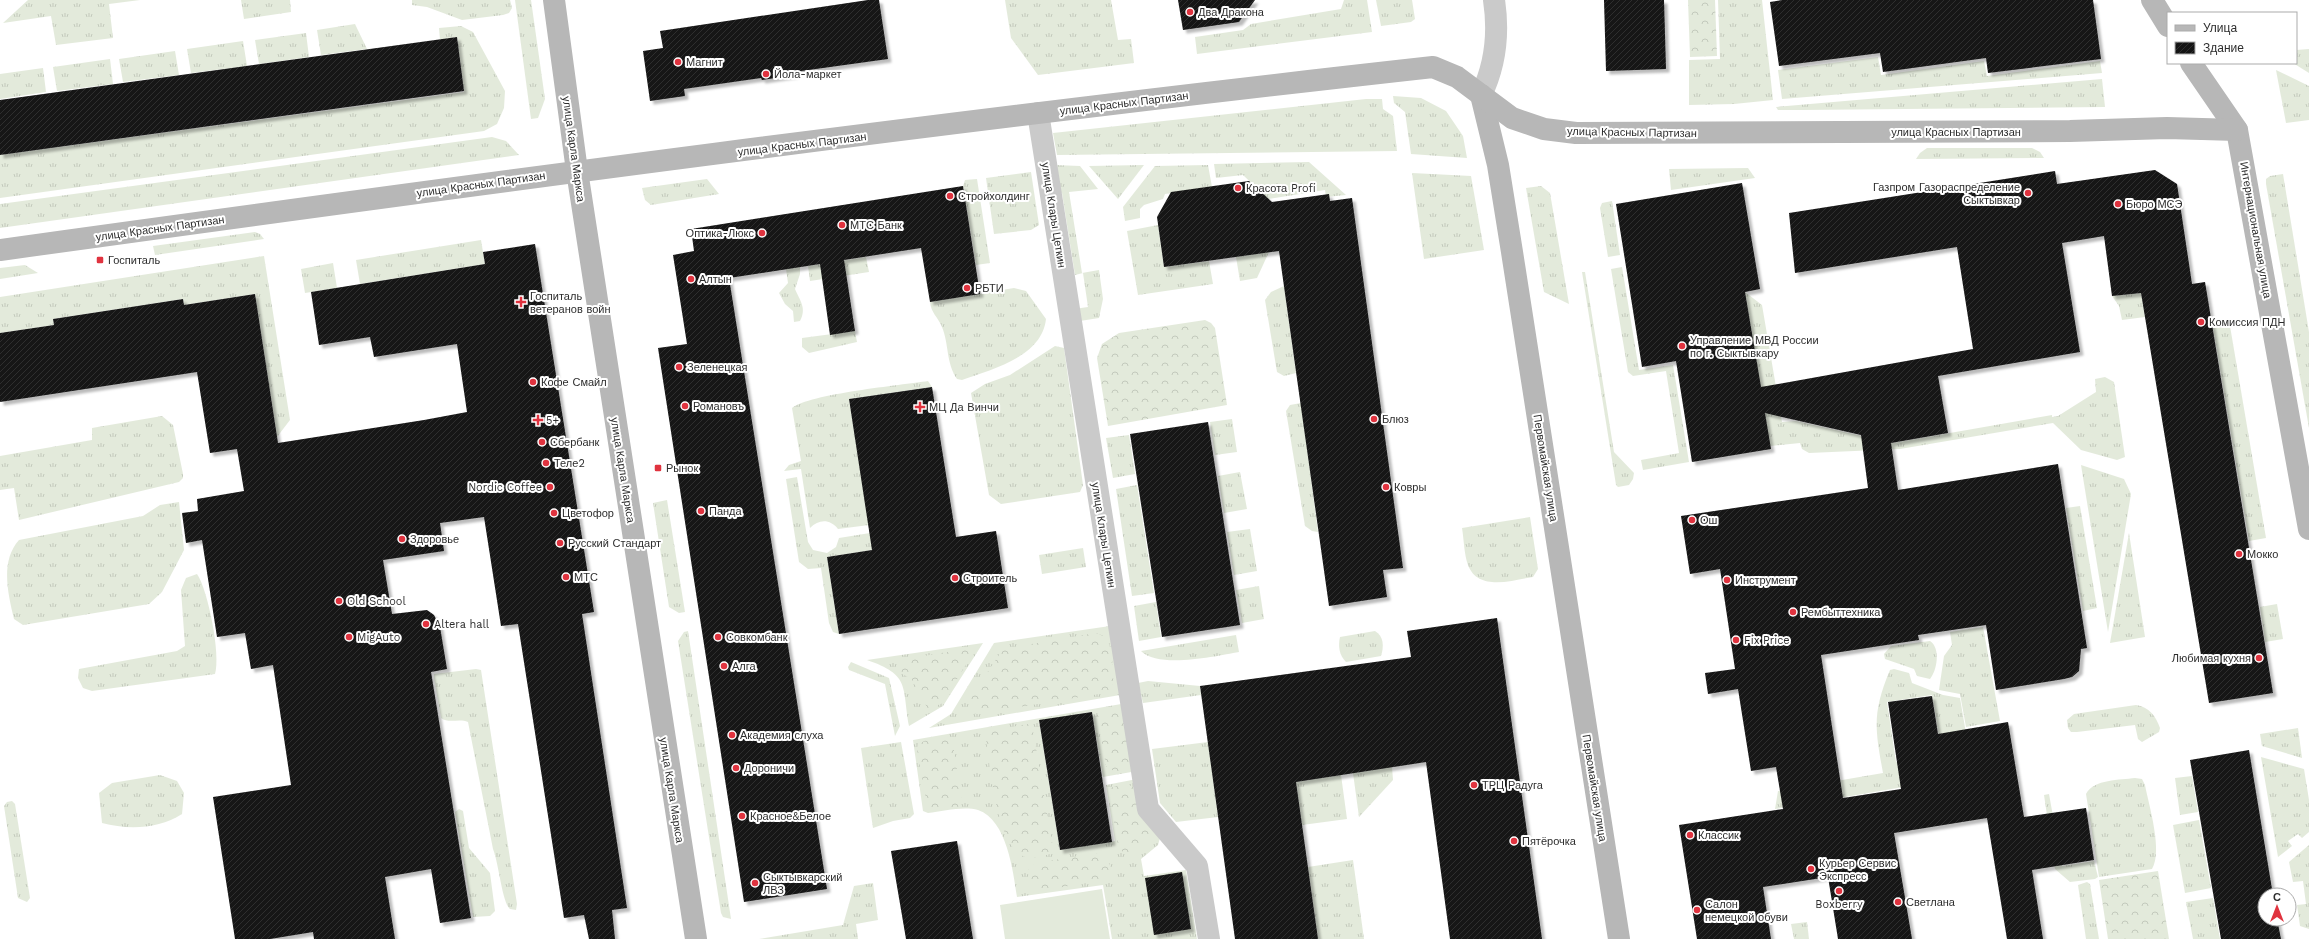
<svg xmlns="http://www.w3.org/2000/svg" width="2309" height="939" font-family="'Work Sans',sans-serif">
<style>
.grass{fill:url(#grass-tufts);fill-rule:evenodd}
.forest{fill:url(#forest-crowns)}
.garden{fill:#e3eadb}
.building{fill:url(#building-hatch);filter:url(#shadow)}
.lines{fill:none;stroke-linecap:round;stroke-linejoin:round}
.street{stroke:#cacaca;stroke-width:22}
.secondary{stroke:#b7b7b7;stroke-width:22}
.poi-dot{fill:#e0333f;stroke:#fff;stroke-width:1.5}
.labels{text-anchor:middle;stroke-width:4;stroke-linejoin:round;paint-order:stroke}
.poi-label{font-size:11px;fill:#2d2d2d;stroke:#fff;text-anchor:start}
.street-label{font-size:11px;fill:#2d2d2d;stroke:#fff}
</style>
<defs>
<pattern id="grass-tufts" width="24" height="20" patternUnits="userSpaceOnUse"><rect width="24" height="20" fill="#e3eadb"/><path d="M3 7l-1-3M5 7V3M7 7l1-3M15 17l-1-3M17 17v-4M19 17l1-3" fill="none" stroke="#c3c9bc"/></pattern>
<pattern id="forest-crowns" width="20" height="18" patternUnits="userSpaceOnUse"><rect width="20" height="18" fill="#e3eadb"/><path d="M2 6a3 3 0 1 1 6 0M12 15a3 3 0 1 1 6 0" fill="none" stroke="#c3c9bc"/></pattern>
<pattern id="building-hatch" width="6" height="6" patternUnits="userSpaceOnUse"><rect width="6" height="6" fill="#141414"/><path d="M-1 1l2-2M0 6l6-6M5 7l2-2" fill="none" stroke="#2e2e2e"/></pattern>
<filter id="shadow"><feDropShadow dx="3.5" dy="3.5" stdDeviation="1" flood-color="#0004"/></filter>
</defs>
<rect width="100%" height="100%" fill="#fff"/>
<g class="grass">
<polygon points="28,0 140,0 109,4 113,38 56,45 51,16 3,23"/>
<polygon points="241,0 290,0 291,12 244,19"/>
<polygon points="412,0 510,0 512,8 509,13 503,15 462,20 427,7 412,5"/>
<polygon points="515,0 531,0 545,99 538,118 531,119"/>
<polygon points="1005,0 1111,0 1118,40 1131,39 1134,63 1038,75 1011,38"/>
<polygon points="1344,0 1367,0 1372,32 1197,54 1195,37 1243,30 1251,24 1341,9"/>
<polygon points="1376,0 1412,0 1415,19 1411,22 1381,26"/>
<polygon points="1718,0 1762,0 1773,100 1734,104 1689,105 1689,60 1720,59"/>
<polygon points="355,24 367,49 321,55 317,30"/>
<polygon points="461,26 473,32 505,91 504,108 497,124 484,131 0,198 0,155 464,92 457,37 440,40 439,28"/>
<polygon points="306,33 309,57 259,64 255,40"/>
<polygon points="243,41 247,66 191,73 187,49"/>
<polygon points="2309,49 2309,73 2293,63 2296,63 2296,50"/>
<polygon points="175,51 179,75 123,82 119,59"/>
<polygon points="1878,57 1881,75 1984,61 1987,76 2100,61 2102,73 1782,99 1778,70"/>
<polygon points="110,59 113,84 57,91 53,67"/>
<polygon points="43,68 46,92 0,99 0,74"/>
<polygon points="2276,70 2309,86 2309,120 2286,123"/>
<polygon points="2102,79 2105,107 1802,110 1778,110 1776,107"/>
<polygon points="1393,96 1421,98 1446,111 1463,136 1467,158 1411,154 1405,112 1394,103"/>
<polygon points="1366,99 1382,99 1383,109 1393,116 1397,151 1057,155 1053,133"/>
<polygon points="492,137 506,141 519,155 0,228 0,204"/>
<polygon points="1927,148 2032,148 2040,152 2044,158 1916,159 1920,153"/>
<polygon points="1309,162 1346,195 1326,197 1325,190 1268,199 1243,175 1216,178 1214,164"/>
<polygon points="1055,165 1080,166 1098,189 1069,192 1082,273 1099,270 1103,299 1099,318 1080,321 1074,309 1088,307 1083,273 1075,275 1062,193 1057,192"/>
<polygon points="1144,165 1118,199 1089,166"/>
<polygon points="1208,165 1212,187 1165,194 1163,199 1144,205 1140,209 1140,218 1125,221 1123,207 1155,166"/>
<polygon points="1748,168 1755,178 1671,190 1669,169"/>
<polygon points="1031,172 1039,225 1031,230 994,234 986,178"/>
<polygon points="1412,173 1471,176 1484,250 1424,259"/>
<polygon points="2283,174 2309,332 2309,428 2266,184 2266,179 2270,176"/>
<polygon points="707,179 719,194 651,205 645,200 642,188"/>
<polygon points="977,179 990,263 976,265 963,186 965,180"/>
<polygon points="1541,186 1550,193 1569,304 1544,292 1526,188"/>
<polygon points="1612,201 1620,255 1608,257 1600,208 1602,203"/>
<polygon points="1158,225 1164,267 1209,261 1213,284 1138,295 1127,231"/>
<polygon points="255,232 260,234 264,239 155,255 153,246"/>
<polygon points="481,240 485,264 360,284 356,260"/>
<polygon points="1269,252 1257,278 1240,281 1236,257"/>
<polygon points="264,256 290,420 277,437 255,294 184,305 183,299 53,319 54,325 0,333 0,297"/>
<polygon points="866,257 869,272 810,281 808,266"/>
<polygon points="333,263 337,288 305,293 301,269"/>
<polygon points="25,265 38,273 0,279 0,268"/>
<path d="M 800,267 L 800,274 L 795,289 C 800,301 807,308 800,321 L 794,322 L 793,311 L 785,304 L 779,293 L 788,283 L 786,269 Z"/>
<polygon points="1622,267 1639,370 1673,365 1689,462 1643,470 1641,460 1679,453 1666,371 1633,376 1628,372 1611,269"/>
<polygon points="1582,272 1585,272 1614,452 1634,473 1633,479 1629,485 1618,487 1616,485"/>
<polygon points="1284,286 1296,373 1284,376 1277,372 1265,300 1271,292"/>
<path d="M 1014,288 L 1026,291 L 1046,319 C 1042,357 992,369 962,380 L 957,379 C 946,363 949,344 942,327 C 938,317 931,313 930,302 Z"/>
<polygon points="1745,292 1762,305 1782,422 1796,421 1893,443 2052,415 2052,417 2058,416 2096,392 2095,379 2105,377 2114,382 2125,457 2117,460 2081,450 2053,423 1900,449 1809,453 1802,449 1800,443 1770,446"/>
<polygon points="2141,293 2145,317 2122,320 2119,306 2112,296"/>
<polygon points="2230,326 2266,538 2249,541 2213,328"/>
<polygon points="855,331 857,342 809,353 802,347 802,338"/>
<polygon points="1055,346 1064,348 1083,485 1080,492 1001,504 989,495 971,393 985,384 1010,375"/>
<path d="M 928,381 L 932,387 L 849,399 L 869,525 L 838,529 C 830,519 819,519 810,528 L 801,469 L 784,471 L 789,465 L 801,461 L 792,408 C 809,394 902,385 928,381 Z"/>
<polygon points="1301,403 1318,532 1312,531 1305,526 1286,411 1290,405"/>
<polygon points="162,416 173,425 183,474 183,478 179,482 19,520 14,488 0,490 0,456 92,440 92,428"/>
<polygon points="1232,419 1237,452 1215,455 1210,422"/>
<polygon points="1129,435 1135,474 1113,478 1106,438"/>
<polygon points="2081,465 2124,479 2131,494 2108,632"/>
<polygon points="1240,472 1247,509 1224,513 1218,476"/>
<polygon points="797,477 808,542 813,550 827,553 836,547 839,538 870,533 873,550 827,557 839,634 833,632 829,623 821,568 808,569 799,562 786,479"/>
<polygon points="1137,485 1154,593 1132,596 1116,489"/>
<polygon points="667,500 685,612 679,613 669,607 653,503"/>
<path d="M 179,502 L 184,550 L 162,592 L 149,604 L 23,625 L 14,619 C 8,594 0,561 19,540 L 143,516 L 160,505 Z"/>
<polygon points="2080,506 2097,608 2083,611 2066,508"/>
<path d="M 1530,517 L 1538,569 L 1533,577 C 1513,580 1478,592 1468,565 C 1464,554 1464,540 1462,528 Z"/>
<polygon points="1250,529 1257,571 1234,575 1227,532"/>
<polygon points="2129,533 2145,637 2110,643"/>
<polygon points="1083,548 1086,567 1042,574 1039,555"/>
<path d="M 197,574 C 208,590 221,655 215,674 L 92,691 L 83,688 L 78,678 L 79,669 L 177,651 L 185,646 L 181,590 L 186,578 Z"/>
<polygon points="1259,586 1264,619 1242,623 1236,590"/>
<polygon points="1156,602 1161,637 1139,641 1134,606"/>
<polygon points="2277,604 2283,639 2265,642 2260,607"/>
<polygon points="1110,626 1120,695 929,728 951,714 994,643"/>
<polygon points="1983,627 2000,721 1966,727 1960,694 1939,690 1944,656 1952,645 1950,632"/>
<polygon points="688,631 731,919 723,917 721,913 678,641 684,632"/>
<path d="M 1375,631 C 1384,636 1384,647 1381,656 L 1346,662 C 1339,655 1338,646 1340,637 Z"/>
<path d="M 1236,635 L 1239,652 C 1216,656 1159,669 1141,651 Z"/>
<path d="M 1930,641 C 1941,648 1937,671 1930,679 L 1917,676 L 1914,669 L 1885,659 L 1884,654 L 1891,646 Z"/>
<path d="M 983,643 L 943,706 L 909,726 C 902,685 910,675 867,660 Z"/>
<polygon points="851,662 889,678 900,726 895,736 885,684 849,670 848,667"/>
<path d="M 476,669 L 481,670 L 517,904 L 516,910 L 510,909 C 502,902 499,864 493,849 L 468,722 C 459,718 449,724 441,718 L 434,678 L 434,674 Z"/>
<path d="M 1894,669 L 1909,673 L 1912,683 L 1943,695 L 1960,698 L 1970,757 L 1979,774 L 1775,809 L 1778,791 L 1883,773 C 1875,729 1872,713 1890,670 ZM 1932,695 L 1942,755 L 1896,762 L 1887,702 Z"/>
<polygon points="1148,681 1200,686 1201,695 1143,703 1138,683"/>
<path d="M 1127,703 L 1137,771 L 1103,777 L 1092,712 L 1039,721 L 1060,850 L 1115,841 L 1106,785 L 1137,779 L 1160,838 L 1158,845 L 1141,859 L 1144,876 L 1186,870 L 1197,939 L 1112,939 L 1103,885 L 1017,897 C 1013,871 1007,820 978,810 C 964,806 943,811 928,813 L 923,811 L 913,740 Z"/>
<path d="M 2136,705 C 2149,707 2156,716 2160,728 L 2159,732 L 2142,742 L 2138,739 L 2135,725 L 2077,732 L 2071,732 L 2068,728 L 2067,720 L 2074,714 Z"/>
<polygon points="2298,728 2302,758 2262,746 2260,734"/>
<polygon points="901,742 914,814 910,818 893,821 873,828 861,748"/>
<polygon points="1208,742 1218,817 1176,822 1160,803 1152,749"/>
<polygon points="2261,757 2304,769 2309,800 2309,832 2302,838 2298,834 2288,841 2292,846 2278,857"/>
<polygon points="1392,767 1393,780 1359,817 1353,773"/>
<path d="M 160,775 L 177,781 L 184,793 L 182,814 C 159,829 128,830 102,823 L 99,793 L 112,783 Z"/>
<polygon points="1341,775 1347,819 1302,825 1296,782"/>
<polygon points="2192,776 2198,812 2180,815 2175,778"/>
<path d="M 2135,778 L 2142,779 L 2145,785 C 2149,806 2163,851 2152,869 L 2099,877 L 2086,794 C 2094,779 2120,780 2135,778 Z"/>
<polygon points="2049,794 2062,866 2094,861 2098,877 2095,879 2070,882 2055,869 2044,795"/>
<polygon points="12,801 15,804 30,898 27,902 18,898 4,806 7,802"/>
<polygon points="459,809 463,811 469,848 490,873 495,911 490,916 473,917 455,812"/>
<polygon points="2199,820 2211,888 2185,893 2173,825"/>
<polygon points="2309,845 2309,929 2300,926 2297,905 2306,904 2303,881 2293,882 2289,862"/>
<polygon points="1353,860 1364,939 1318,939 1308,867"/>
<polygon points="2087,882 2090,884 2099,939 2086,939 2078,885"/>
<polygon points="873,883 878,920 856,924 858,939 759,939 843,925 854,886"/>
<polygon points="2213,898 2220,939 2193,939 2186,902"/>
<polygon points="1807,922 1809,939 1794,939 1791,924"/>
</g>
<g class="forest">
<polygon points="1688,0 1715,0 1717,56 1690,57"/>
<polygon points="1205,320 1211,323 1215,328 1227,405 1108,426 1097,358 1102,344 1119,333"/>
<path d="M 1095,633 C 1100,634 1106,636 1108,641 C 1112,651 1115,679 1112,689 L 1105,693 L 977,714 L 970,712 L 970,698 L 1003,649 Z"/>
<polygon points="965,649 971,650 971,656 943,703 928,709 912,680 903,674 899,668 900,660"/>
<path d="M 1113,707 L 1125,710 L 1134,766 C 1126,772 1114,774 1106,766 L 1097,715 L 1099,710 Z"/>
<path d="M 1027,724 L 1032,725 L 1053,847 L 1050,854 C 1040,857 1027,861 1018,853 C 996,835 990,767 986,739 L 991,731 Z"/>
<polygon points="933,737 949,739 953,744 962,803 958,807 932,808 927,805 917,750 918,744"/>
<path d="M 1124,784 L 1132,786 L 1135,791 L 1152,836 C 1148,849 1135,853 1123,852 L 1118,846 L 1109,794 L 1110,788 Z"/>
<path d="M 1098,853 L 1105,855 L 1112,870 L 1110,876 L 1104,880 L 1039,891 C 1029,887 1027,877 1029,867 L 1035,863 Z"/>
<polygon points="2158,871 2169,939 2108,939 2099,880"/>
</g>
<polygon class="garden" points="1102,889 1110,939 1005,939 1000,905"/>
<g class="building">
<polygon points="868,0 879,0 888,59 794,72 795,75 762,80 761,78 684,89 685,96 650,101 643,51 663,48 660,31"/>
<polygon points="1178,0 1255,0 1239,22 1183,30"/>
<polygon points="1604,0 1664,0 1666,69 1606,71"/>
<polygon points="1782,0 2093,0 2101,59 1988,73 1986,58 1883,72 1880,53 1779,66 1770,2"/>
<polygon points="457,37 464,91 0,155 0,100"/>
<polygon points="2155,170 2177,184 2192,284 2205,282 2273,693 2209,703 2141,293 2112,296 2104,236 2062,243 2080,352 1938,376 1948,433 1891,443 1898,490 2058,464 2087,648 2081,649 2079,671 2072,677 2064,679 1996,690 1986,625 1918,635 1919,640 1821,655 1843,798 1901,789 1888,702 1932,696 1938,734 2008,722 2024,817 2086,808 2094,860 2032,870 2043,939 2007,939 1987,818 1894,833 1912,939 1838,939 1828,877 1763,887 1771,939 1697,939 1679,825 1783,809 1776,767 1751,771 1738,689 1708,694 1705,673 1735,669 1720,569 1690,574 1681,516 1868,488 1861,435 1765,413 1771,449 1692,462 1676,361 1642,367 1616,204 1742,183 1760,289 1745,292 1761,387 1973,349 1957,247 1795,273 1789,213 2055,171 2057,184"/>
<polygon points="1249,181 1272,202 1329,194 1330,201 1352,198 1403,568 1383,570 1387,597 1329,606 1279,251 1164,267 1157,217 1171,192"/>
<polygon points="963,186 980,294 930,302 921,248 844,260 855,331 830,335 820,264 729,278 827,889 744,902 658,348 687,344 673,255 694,251 691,229"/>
<polygon points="535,244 594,612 582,614 627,908 612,910 615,939 589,939 584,915 564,918 518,624 501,626 484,517 440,523 444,551 383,560 392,614 427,610 434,615 440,627 447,669 431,672 471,918 440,923 431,869 385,877 395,939 314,939 313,932 270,939 235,939 213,797 291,785 273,665 251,669 245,633 217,637 202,540 186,543 182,513 198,511 197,499 244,491 237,449 210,453 197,372 0,402 0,333 54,325 53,319 183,299 184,305 255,294 278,443 424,420 467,412 457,344 374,357 370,337 319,345 311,292 485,264 483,252"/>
<polygon points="932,387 956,537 996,531 1008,608 839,634 827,557 872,550 849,399"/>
<polygon points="1208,422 1240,625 1162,637 1130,434"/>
<polygon points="1497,618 1542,939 1450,939 1426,762 1296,782 1318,939 1235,939 1200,686 1411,657 1407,631"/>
<polygon points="1092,712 1112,842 1060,850 1039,720"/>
<polygon points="2249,750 2273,895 2265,895 2265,919 2277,919 2281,939 2221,939 2190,760"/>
<polygon points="957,841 973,939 906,939 891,851"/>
<polygon points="1182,872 1191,929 1154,935 1145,878"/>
</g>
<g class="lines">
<g class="street">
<path d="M 1481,95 C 1496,64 1499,33 1494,0"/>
<polyline points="1038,113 1148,809 1197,866 1209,939"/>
</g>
<g class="secondary">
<polyline points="554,0 577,171 696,939"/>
<polyline points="2152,0 2168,26"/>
<polyline points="2191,63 2237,130 2309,529"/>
<polyline points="1481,95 1498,165 1512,252 1619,939"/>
<path d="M 0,250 C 477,184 954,120 1433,67 L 1457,77 L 1512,118 L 1544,129 L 1576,133 L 2070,131 L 2167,128 L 2237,130"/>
</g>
</g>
<g class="poi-dot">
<circle cx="1190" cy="12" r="4"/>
<circle cx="678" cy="62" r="4"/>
<circle cx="766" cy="74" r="4"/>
<circle cx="1238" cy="188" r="4"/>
<circle cx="2028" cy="193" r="4"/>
<circle cx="950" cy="196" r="4"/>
<circle cx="2118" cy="204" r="4"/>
<circle cx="842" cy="225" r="4"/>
<circle cx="762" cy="233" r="4"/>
<rect x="96" y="256" width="8" height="8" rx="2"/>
<circle cx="691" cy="279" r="4"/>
<circle cx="967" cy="288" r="4"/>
<path d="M519 296h4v4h4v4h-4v4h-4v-4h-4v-4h4z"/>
<circle cx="2201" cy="322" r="4"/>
<circle cx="1682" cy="346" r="4"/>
<circle cx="679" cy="367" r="4"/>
<circle cx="533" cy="382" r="4"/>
<circle cx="685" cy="406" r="4"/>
<path d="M918 401h4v4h4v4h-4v4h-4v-4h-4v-4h4z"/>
<circle cx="1374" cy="419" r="4"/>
<path d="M536 414h4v4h4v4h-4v4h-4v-4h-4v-4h4z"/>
<circle cx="542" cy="442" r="4"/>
<circle cx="546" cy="463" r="4"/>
<rect x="654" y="464" width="8" height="8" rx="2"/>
<circle cx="550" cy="487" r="4"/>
<circle cx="1386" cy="487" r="4"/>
<circle cx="701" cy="511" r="4"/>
<circle cx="554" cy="513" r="4"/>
<circle cx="1692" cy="520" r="4"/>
<circle cx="402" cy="539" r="4"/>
<circle cx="560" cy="543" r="4"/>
<circle cx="2239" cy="554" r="4"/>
<circle cx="566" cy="577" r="4"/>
<circle cx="955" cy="578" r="4"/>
<circle cx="1727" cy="580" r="4"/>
<circle cx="339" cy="601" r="4"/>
<circle cx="1793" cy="612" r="4"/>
<circle cx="426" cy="624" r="4"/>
<circle cx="349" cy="637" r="4"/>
<circle cx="718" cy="637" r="4"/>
<circle cx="1736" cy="640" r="4"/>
<circle cx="2259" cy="658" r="4"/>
<circle cx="724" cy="666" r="4"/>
<circle cx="732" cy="735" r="4"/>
<circle cx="736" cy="768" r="4"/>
<circle cx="1474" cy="785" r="4"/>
<circle cx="742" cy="816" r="4"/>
<circle cx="1690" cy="835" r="4"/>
<circle cx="1514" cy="841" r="4"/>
<circle cx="1811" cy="869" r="4"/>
<circle cx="755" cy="883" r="4"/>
<circle cx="1839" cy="891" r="4"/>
<circle cx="1898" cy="902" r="4"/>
<circle cx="1697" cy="910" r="4"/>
</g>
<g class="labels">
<g class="poi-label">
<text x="1198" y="16">Два Дракона</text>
<text x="686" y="66">Магнит</text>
<text x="774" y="78">Йола-маркет</text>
<text x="2020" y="191" text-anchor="end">Газпром Газораспределение<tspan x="2020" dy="13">Сыктывкар</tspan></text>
<text x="1246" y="192">Красота Profi</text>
<text x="958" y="200">Стройхолдинг</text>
<text x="2126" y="208">Бюро МСЭ</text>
<text x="850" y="229">МТС Банк</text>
<text x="754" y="237" text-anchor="end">Оптика-Люкс</text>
<text x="108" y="264">Госпиталь</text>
<text x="699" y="283">Алтын</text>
<text x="975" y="292">РБТИ</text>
<text x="530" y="300">Госпиталь<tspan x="530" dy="13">ветеранов войн</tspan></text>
<text x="2209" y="326">Комиссия ПДН</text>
<text x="1690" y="344">Управление МВД России<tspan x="1690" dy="13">по г. Сыктывкару</tspan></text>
<text x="687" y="371">Зеленецкая</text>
<text x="541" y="386">Кофе Смайл</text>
<text x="693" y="410">Романовъ</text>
<text x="929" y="411">МЦ Да Винчи</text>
<text x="1382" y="423">Блюз</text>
<text x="546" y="424">5+</text>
<text x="550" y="446">Сбербанк</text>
<text x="554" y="467">Теле2</text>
<text x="666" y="472">Рынок</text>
<text x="542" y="491" text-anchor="end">Nordic Coffee</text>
<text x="1394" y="491">Ковры</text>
<text x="709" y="515">Панда</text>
<text x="562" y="517">Цветофор</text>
<text x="1700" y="524">Ош</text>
<text x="410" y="543">Здоровье</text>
<text x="568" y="547">Русский Стандарт</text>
<text x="2247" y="558">Мокко</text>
<text x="574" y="581">МТС</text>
<text x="963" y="582">Строитель</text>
<text x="1735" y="584">Инструмент</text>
<text x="347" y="605">Old School</text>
<text x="1801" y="616">Рембыттехника</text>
<text x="434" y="628">Altera hall</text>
<text x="357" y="641">MigAuto</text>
<text x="726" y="641">Совкомбанк</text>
<text x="1744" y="644">Fix Price</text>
<text x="2251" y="662" text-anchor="end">Любимая кухня</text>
<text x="732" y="670">Алга</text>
<text x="740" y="739">Академия слуха</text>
<text x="744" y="772">Дороничи</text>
<text x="1482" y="789">ТРЦ Радуга</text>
<text x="750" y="820">Красное&amp;Белое</text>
<text x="1698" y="839">Классик</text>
<text x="1522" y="845">Пятёрочка</text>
<text x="1819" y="867">Курьер Сервис<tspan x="1819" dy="13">Экспресс</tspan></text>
<text x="763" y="881">Сыктывкарский<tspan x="763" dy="13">ЛВЗ</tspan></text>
<text x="1906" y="906">Светлана</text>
<text x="1705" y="908">Салон<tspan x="1705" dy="13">немецкой обуви</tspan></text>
<text x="1839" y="908" text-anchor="middle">Boxberry</text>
</g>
<g class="street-label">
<text transform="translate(1124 103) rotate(-7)" y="4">улица Красных Партизан</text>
<text transform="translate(1632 132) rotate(1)" y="4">улица Красных Партизан</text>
<text x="1956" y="136">улица Красных Партизан</text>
<text transform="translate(802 144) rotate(-7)" y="4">улица Красных Партизан</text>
<text transform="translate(574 149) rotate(82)" y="4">улица Карла Маркса</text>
<text transform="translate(481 184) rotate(-8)" y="4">улица Красных Партизан</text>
<text transform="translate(1054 215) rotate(81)" y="4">улица Клары Цеткин</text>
<text transform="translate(160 228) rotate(-8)" y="4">улица Красных Партизан</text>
<text transform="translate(2256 230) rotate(80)" y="4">Интернациональная улица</text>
<text transform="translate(1546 468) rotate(81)" y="4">Первомайская улица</text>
<text transform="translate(623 470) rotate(81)" y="4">улица Карла Маркса</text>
<text transform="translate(1104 535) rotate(81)" y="4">улица Клары Цеткин</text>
<text transform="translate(1595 788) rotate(81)" y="4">Первомайская улица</text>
<text transform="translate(672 790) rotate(81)" y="4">улица Карла Маркса</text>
</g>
</g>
<rect x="2167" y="12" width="130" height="52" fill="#ffffff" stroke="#ababab"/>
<rect x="2175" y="25" width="20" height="6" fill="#b7b7b7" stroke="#ababab"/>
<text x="2203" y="32" font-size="12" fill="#2d2d2d">Улица</text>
<rect x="2175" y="42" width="20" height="12" fill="url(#building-hatch)" stroke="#ababab"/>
<text x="2203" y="52" font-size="12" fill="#2d2d2d">Здание</text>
<g transform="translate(2277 907)"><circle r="19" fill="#ffffff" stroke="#ababab"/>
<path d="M0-3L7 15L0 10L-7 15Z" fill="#e0333f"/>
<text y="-6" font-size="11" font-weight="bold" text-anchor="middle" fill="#2d2d2d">С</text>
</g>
</svg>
